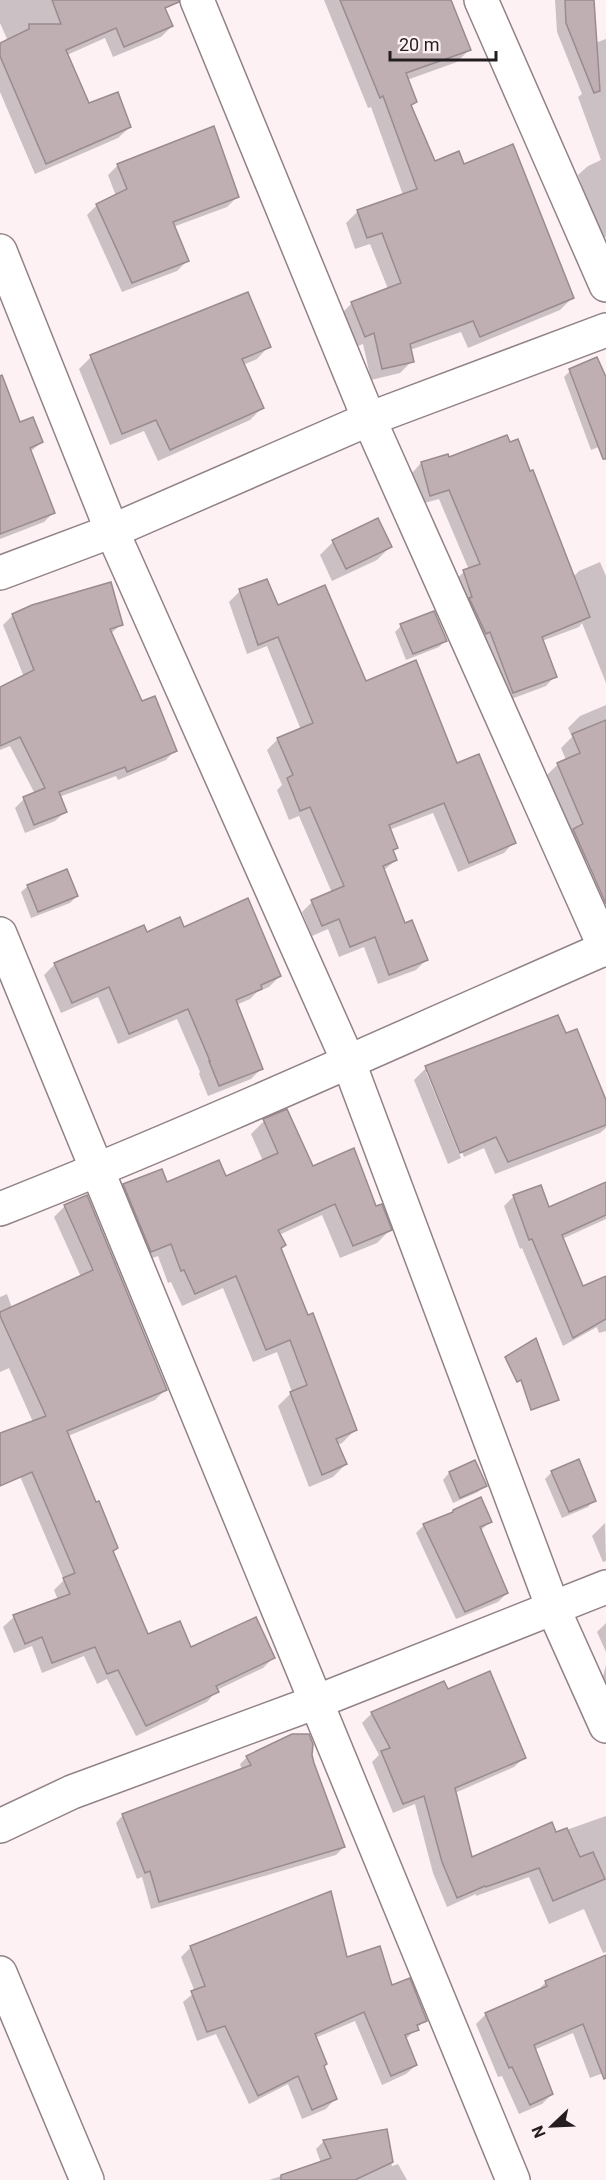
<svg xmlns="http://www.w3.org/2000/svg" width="606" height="2180" font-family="Roboto,sans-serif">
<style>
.shadow{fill:#0003}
.building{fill:#bfafb3;stroke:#9a8b8e;stroke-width:1.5}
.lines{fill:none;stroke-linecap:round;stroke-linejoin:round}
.minor-casing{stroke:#918286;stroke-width:36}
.minor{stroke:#fff;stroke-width:33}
</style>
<rect width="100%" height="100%" fill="#fef1f4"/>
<g class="shadow">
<polygon points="0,0 161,0 172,26 161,37 113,57 105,38 67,55 88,105 130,127 118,138 35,174 0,92 0,44 8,41 0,23"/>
<polygon points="324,0 449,0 469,50 457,62 407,80 415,102 410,107 434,163 463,166 572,298 560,310 468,348 461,332 410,350 412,361 400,373 371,380 363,344 353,348 340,315 352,303 388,289 370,244 355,249 346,223 358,211 403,195 371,107 368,108"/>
<polygon points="555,0 592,0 595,43 606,39 606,237 601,239 578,175 588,166 601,160 578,97 582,94 557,32"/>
<polygon points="118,165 237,197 227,207 173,227 187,261 177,271 122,292 87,215 97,205 116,196 108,175"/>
<polygon points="269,346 257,359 243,365 262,408 250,420 158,461 144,431 110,445 79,369 91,357"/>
<polygon points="570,371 606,383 606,444 591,450 564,377"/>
<polygon points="0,431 42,442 30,452 54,512 44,522 0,539"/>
<polygon points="421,463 573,577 579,571 600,562 606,576 606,683 582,623 579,627 542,641 555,676 546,686 503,702 454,581 464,572 469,570 439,499 421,504 412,473"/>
<polygon points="333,542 390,547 377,560 332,581 320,555"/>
<polygon points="240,591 277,607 456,765 514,842 504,853 458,872 433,813 389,830 396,847 392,851 396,860 383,871 404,925 427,959 416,970 378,984 364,947 339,957 328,929 312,936 302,912 312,902 332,893 299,816 289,820 277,790 282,785 267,750 278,739 301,730 267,646 247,654 229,602"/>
<polygon points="13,615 122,624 110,634 142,703 175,750 166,760 118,780 116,776 59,797 65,812 55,821 25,833 15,808 24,799 35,794 10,746 0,750 0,689 24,677 3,625"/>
<polygon points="401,626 446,640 439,647 406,660 395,632"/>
<polygon points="606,705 606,851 572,866 546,776 558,764 566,760 561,748 572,737 568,728 580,716"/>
<polygon points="28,886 77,896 70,903 31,918 21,892"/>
<polygon points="183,929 280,976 269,987 257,992 250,999 236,1005 262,1068 251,1079 208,1096 199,1074 200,1072 177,1019 118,1044 98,997 61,1013 44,975 55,964 146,934"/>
<polygon points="565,1035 606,1104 606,1128 600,1133 495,1174 484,1148 464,1157 429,1072 426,1072 461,1158 448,1164 414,1080 426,1068"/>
<polygon points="264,1121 312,1168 376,1208 390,1230 377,1243 340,1258 322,1215 279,1235 280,1249 355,1430 342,1443 337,1445 346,1464 333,1477 309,1487 278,1406 292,1392 277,1352 253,1362 223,1288 182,1306 171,1282 168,1283 158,1256 138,1264 111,1198 124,1186 226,1178 263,1161 251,1134"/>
<polygon points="606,1183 606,1219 562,1239 582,1288 606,1278 606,1331 599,1333 597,1327 563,1346 522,1248 520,1249 504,1206 514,1196 548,1209"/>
<polygon points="65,1206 166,1389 155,1400 68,1436 96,1504 117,1548 112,1552 147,1636 190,1649 273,1658 263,1668 217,1690 207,1702 136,1736 107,1679 97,1684 84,1656 42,1673 32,1646 14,1653 3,1627 14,1617 58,1600 54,1590 64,1580 14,1462 33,1422 9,1368 0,1372 0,1297 7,1294 12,1308 81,1277 54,1217"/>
<polygon points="474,1462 485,1485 478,1492 453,1503 443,1480 449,1473"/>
<polygon points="552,1472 594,1500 588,1507 562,1518 545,1479"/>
<polygon points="453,1511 491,1521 480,1531 507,1593 498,1602 456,1619 416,1533 424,1525 449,1515"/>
<polygon points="605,1523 606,1561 603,1562 592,1536"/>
<polygon points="606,1623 606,1652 597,1632"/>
<polygon points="606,1665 606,1704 597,1700"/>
<polygon points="444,1683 447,1691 524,1758 514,1767 455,1793 471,1859 555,1834 606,1816 606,1952 603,1953 584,1909 549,1924 529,1877 476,1896 476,1894 447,1907 433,1873 415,1804 393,1813 372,1762 379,1755 362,1723 371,1714"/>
<polygon points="310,1755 344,1847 336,1855 151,1909 142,1877 137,1879 116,1823 123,1815 242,1770 240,1764 247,1757"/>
<polygon points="191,1947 346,1959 391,1988 425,2020 405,2040 416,2065 406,2074 382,2085 355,2021 315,2038 322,2067 335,2099 326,2109 302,2119 288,2084 249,2104 216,2034 197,2041 183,2002 195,1992 181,1957"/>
<polygon points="606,1956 606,2072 590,2078 573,2033 534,2050 552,2094 542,2104 519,2114 502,2076 498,2077 476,2024 486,2014 535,1993 546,1982"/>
<polygon points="385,2131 392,2166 398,2164 407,2180 269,2180 321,2163 316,2149 324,2141"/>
</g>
<g class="building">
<polygon points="52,0 179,0 179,2 165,8 173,26 124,47 116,28 66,50 89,103 118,92 131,127 46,164 0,56 0,43 29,29 29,24 61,24"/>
<polygon points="340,0 451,0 471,50 406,73 417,102 411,105 435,161 459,151 464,164 513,144 574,298 480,337 473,321 410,344 414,362 382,369 374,333 365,337 351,302 401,283 382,233 367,238 357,210 417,189 383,96 380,98"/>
<polygon points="565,0 594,0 600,91 594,93 566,23"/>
<polygon points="214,126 239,197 173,222 189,261 132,283 96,204 127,189 117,164"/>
<polygon points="248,292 271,347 242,359 264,408 170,450 156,420 122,434 90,355"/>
<polygon points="597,357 606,377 606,459 603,459 569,369"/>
<polygon points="2,375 20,422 33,417 43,442 30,448 55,513 0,534 0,376"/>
<polygon points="507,435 510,442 518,439 530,471 533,470 590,617 542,637 557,677 513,693 490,632 486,634 469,598 472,597 463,570 480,564 449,490 430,496 421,462 448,454 449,457"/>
<polygon points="378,518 392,547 346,569 332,540"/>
<polygon points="267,579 278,605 325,585 366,681 416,660 457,763 479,754 516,843 469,863 444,803 389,825 398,848 393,850 397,860 383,866 405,923 412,920 428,960 389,975 375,937 350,947 339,919 322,926 311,900 344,886 310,807 300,811 287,778 293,775 277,738 313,723 278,637 258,645 239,589"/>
<polygon points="111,582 123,625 110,629 142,701 155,696 177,751 127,772 125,767 59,792 67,812 34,825 23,797 45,788 20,737 0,746 0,687 34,670 12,614 32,605"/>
<polygon points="434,611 447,641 413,654 400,624"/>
<polygon points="606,720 606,904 573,829 583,824 557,763 580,753 572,734"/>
<polygon points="67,869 78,896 38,912 27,885"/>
<polygon points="248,898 281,976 261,985 262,989 236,1000 263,1069 219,1086 209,1061 210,1061 188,1009 129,1034 109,987 72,1003 54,963 144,925 147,932 180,917 184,927"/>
<polygon points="558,1015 566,1033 577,1029 606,1100 606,1125 508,1162 496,1137 460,1153 425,1066"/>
<polygon points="287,1109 313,1166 354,1148 376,1206 382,1204 392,1230 353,1246 335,1204 278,1230 286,1245 281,1248 308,1315 313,1313 357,1430 336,1439 347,1464 322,1475 290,1392 307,1385 290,1340 266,1350 236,1276 195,1294 184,1270 181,1271 171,1244 151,1252 123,1184 162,1169 167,1182 219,1160 226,1176 278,1153 263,1119"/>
<polygon points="606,1182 606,1215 562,1235 583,1286 606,1276 606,1319 573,1338 532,1239 529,1240 513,1195 541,1185 549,1207"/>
<polygon points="87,1195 167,1390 67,1431 96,1502 99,1501 118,1548 113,1551 148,1634 180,1621 191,1647 256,1617 275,1658 216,1686 219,1692 146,1726 118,1670 107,1674 95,1647 52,1663 42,1637 25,1644 13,1615 70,1594 63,1578 75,1573 32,1472 0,1486 0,1433 46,1416 0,1316 0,1312 93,1270 64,1205"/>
<polygon points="536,1338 559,1400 531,1410 521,1380 517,1382 505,1357"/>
<polygon points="579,1459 596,1501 569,1512 551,1471"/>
<polygon points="475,1460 487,1486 460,1498 449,1472"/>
<polygon points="481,1497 492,1522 480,1527 508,1593 465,1612 423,1524 453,1512 453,1510"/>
<polygon points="490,1671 526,1758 455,1788 472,1857 552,1822 556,1832 567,1828 580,1857 593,1852 605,1879 553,1901 539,1868 486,1887 485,1886 457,1898 442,1862 424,1796 403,1804 381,1751 390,1748 371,1712 444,1681 448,1689"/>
<polygon points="292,1734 309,1734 313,1744 312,1755 314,1763 345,1847 159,1902 150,1871 145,1873 122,1814 251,1765 246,1756"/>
<polygon points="331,1891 347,1957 380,1946 392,1985 410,1978 427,2021 417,2025 419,2030 405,2035 417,2065 391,2076 364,2012 315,2034 327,2064 324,2066 337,2099 312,2110 298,2076 258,2096 225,2026 207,2032 191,1991 205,1986 190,1946"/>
<polygon points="606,1955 606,2078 604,2079 583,2024 534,2045 553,2094 530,2105 512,2067 509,2068 485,2013 547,1986 545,1981"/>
<polygon points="387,2129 393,2162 355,2180 281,2180 281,2175 331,2158 323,2140"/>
</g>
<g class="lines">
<g class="minor-casing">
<g id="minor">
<polyline points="197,0 369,419 606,950"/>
<polyline points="481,0 606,285"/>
<polyline points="0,251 112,531 349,1063 553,1608 606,1726"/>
<polyline points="0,573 112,531 369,419 606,330"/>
<polyline points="0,934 513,2180"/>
<path d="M 0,1209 C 205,1128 405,1036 606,948"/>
<polyline points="0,1826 72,1792 316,1702 606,1587"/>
<polyline points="0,1973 87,2180"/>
</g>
</g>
<use href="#minor" class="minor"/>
</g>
<g transform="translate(552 2126) rotate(247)" stroke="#fef1f4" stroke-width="4.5" paint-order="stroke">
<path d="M0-4.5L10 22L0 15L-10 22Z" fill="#241e20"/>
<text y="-9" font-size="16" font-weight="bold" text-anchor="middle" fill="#241e20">N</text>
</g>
<path d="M390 51v9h106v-9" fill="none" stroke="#241e20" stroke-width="3"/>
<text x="399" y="51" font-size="18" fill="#241e20" stroke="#fef1f4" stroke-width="4.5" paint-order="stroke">20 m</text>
</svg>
